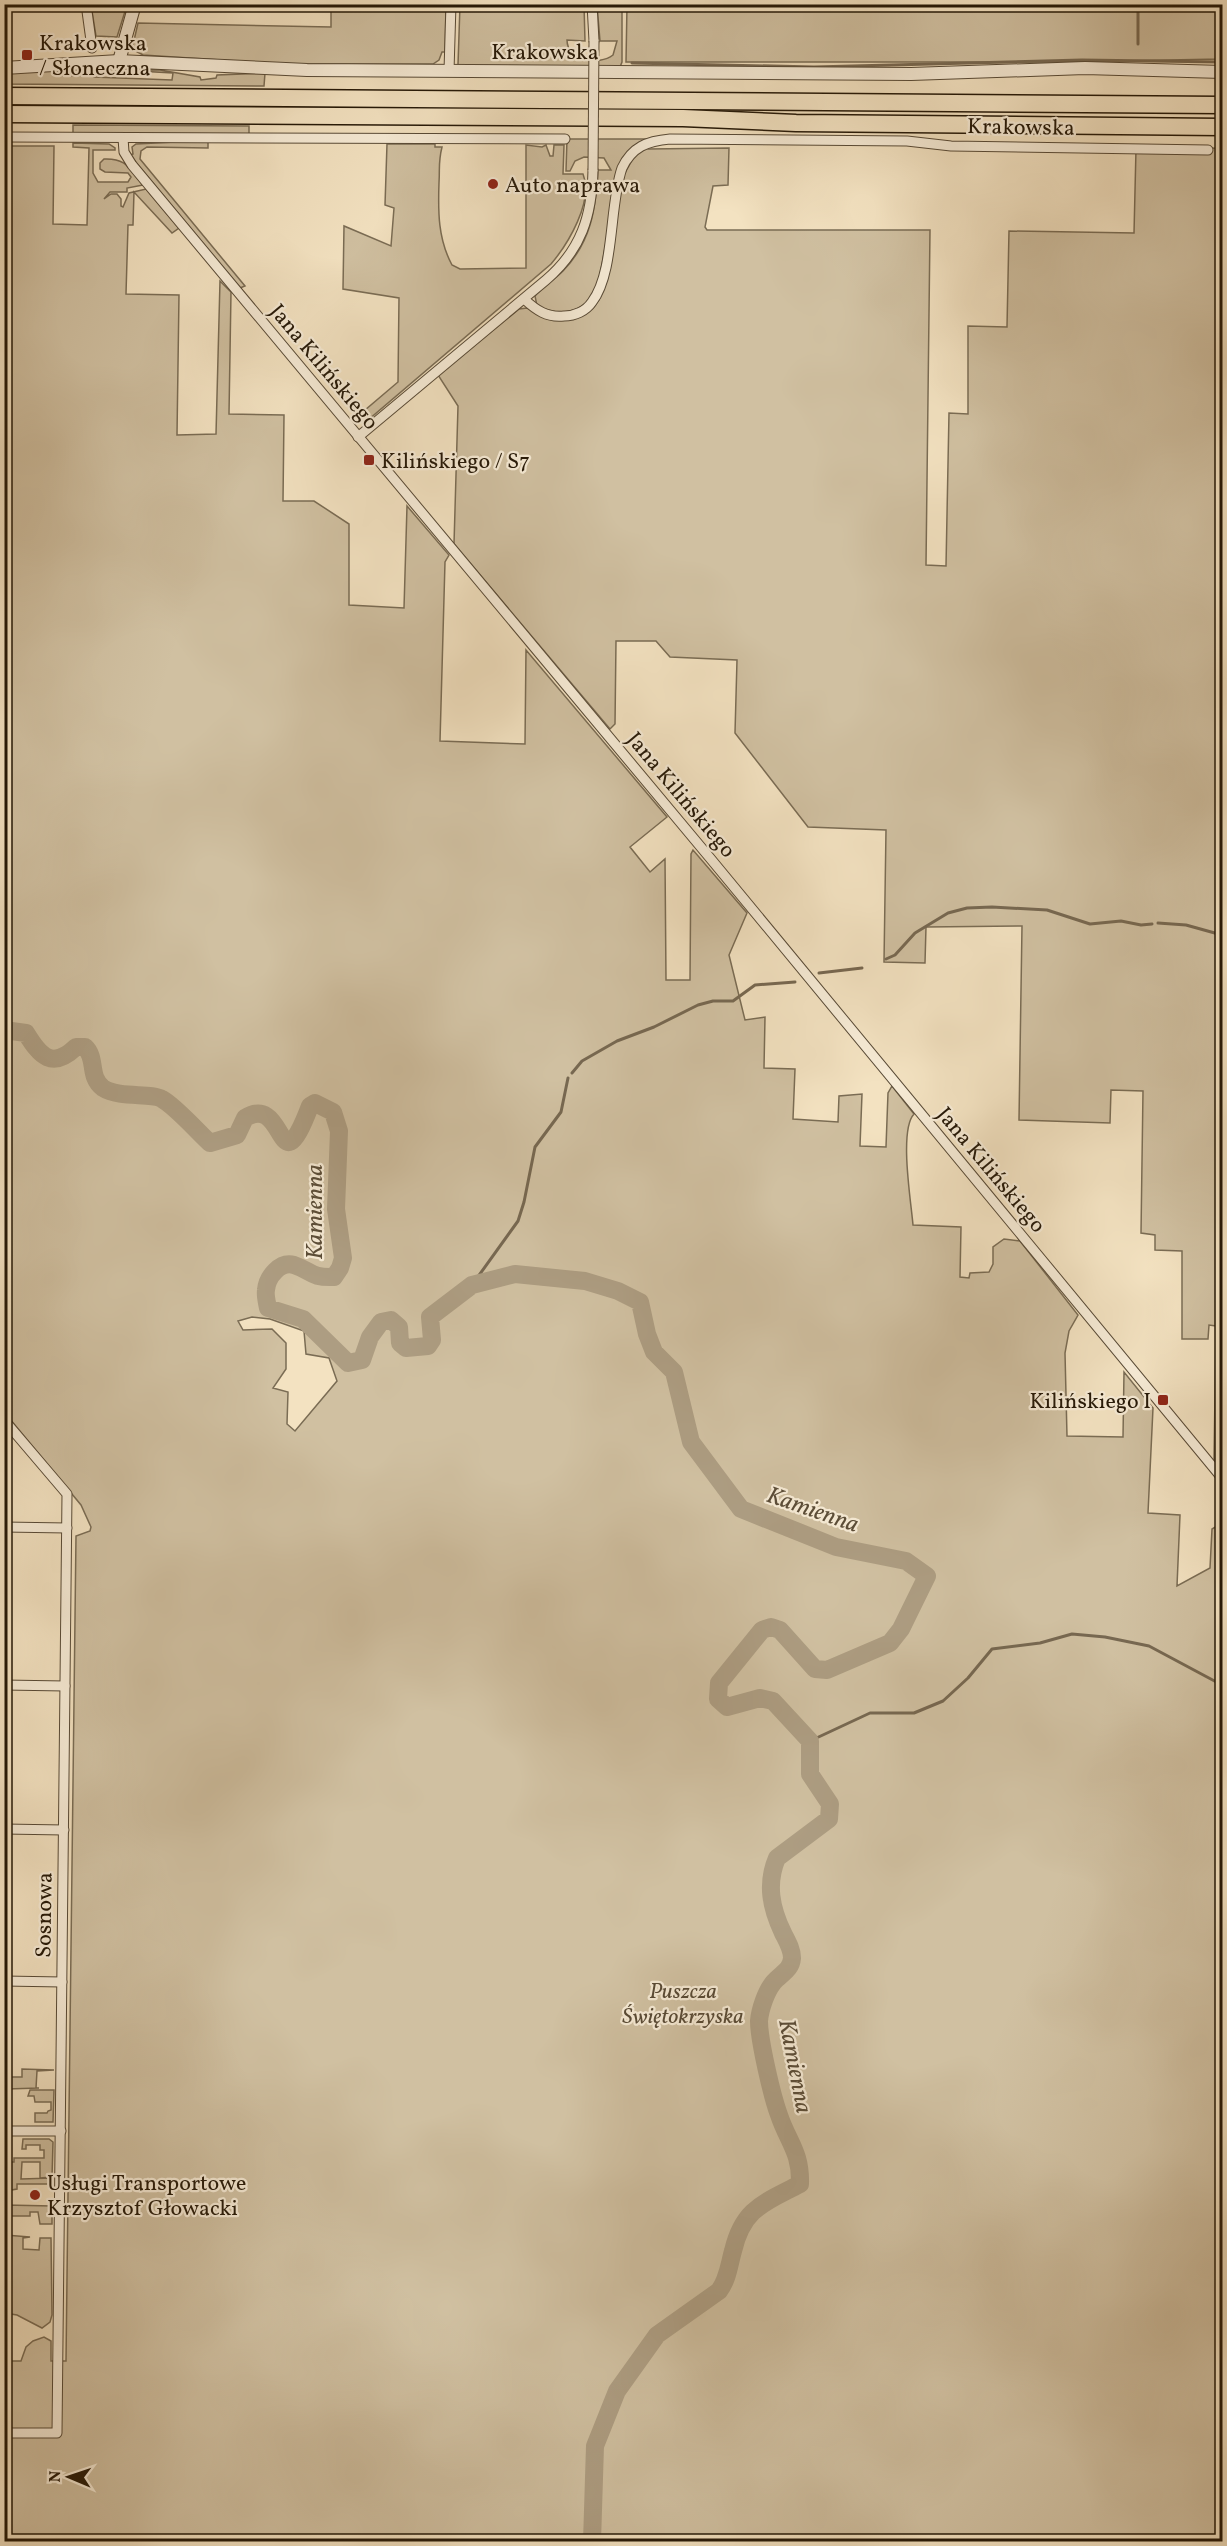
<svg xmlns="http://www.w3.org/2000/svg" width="1227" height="2546" font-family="Vollkorn,serif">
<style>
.green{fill:#d0c0a1;stroke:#7a6c54;stroke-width:1.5;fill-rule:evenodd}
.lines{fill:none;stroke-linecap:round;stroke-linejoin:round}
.stream{stroke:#776851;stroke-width:3}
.river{stroke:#ad9d82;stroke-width:18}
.minor-casing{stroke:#584a36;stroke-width:11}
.tertiary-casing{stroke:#584a36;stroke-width:14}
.motorway-casing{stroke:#251807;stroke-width:19}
.minor{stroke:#f7ecd7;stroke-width:9}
.tertiary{stroke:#f7ecd7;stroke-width:12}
.motorway{stroke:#f3e2c1;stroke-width:16}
.minor-bridge-casing{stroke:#584a36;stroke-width:11;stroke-linecap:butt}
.minor-bridge{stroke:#f7ecd7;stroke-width:9}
.poi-dot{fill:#8f2418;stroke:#f7ecd7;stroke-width:2}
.labels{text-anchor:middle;stroke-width:4.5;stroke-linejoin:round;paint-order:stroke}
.poi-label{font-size:22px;fill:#251807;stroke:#f7ecd7;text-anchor:start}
.street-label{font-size:22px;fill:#251807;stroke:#f7ecd7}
.park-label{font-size:22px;font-style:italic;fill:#584a35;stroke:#f7ecd7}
.water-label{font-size:24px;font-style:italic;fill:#5b4d38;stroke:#f7ecd7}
</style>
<rect width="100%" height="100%" fill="#f3e2c1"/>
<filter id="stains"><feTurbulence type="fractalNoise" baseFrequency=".00333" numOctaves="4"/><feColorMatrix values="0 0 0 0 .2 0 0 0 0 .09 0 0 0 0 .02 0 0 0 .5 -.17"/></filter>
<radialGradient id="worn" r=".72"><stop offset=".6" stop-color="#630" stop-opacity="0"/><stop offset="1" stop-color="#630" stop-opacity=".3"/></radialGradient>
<g class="green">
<polygon points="91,5 127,5 117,37 96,36"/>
<polygon points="331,5 446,5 445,52 442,52 439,60 433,64 284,64 143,55 132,49 138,23 331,27"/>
<path d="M 460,5 L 584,5 L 585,41 L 567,40 C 567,61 599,66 613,55 L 617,41 L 600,41 L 597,5 L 622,5 L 622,62 L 620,67 L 458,65 Z"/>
<polygon points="627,5 1222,5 1222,59 1058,62 626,62"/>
<polygon points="61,69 63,76 94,75 94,77 172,80 173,73 102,69 160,70 200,77 201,80 216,78 217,75 265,73 264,86 5,84 5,73"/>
<polygon points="73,125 249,126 249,134 73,135"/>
<path d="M 567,139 L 647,139 L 627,153 C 620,183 612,213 606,243 C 602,261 601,281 591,297 C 579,316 555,314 537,306 L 535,296 C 542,287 554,280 563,271 C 591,242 596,209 598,170 L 611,170 L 604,158 L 584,157 L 575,161 L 570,171 L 566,171 Z"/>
<polygon points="176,142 208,142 208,148 147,147 141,151 140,159 245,286 240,288 130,155 133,154 132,147 136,144"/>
<path d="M 73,143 L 109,144 L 115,148 L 115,150 L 93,150 L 93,173 L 98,182 L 128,182 L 131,177 L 128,173 L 105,172 L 100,169 L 100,163 L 104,159 C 127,158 129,169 143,185 L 127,188 L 127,192 L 110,192 L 104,199 L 111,194 L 117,194 L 121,199 L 121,206 L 123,207 L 129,193 L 146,189 L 179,228 L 172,233 L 134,192 L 133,225 L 128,225 L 126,294 L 179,295 L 177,435 L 216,434 L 220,281 L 231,292 L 229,414 L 284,415 L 283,501 L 314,501 L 349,524 L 349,605 L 404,608 L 407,506 L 449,555 L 445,562 L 440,741 L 525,744 L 526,650 L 667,817 L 630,847 L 650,872 L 665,859 L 666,980 L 690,980 L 691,854 L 693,850 L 747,913 L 729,955 L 745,1020 L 765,1017 L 764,1068 L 795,1069 L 793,1119 L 838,1122 L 839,1096 L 862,1094 L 860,1146 L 886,1147 L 888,1093 L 892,1086 L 914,1114 C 899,1130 911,1201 913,1225 L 961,1227 L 960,1277 L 969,1278 L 970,1273 L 989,1272 L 993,1264 L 993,1247 L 1004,1239 L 1020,1241 L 1078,1315 L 1069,1331 L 1065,1353 L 1067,1436 L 1123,1437 L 1124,1372 L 1153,1408 L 1148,1513 L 1180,1515 L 1177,1586 L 1210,1568 L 1212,1529 L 1222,1523 L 1222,2541 L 5,2542 L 5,2361 L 21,2361 L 26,2347 L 33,2341 L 44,2337 L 51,2341 L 51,2361 L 66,2361 L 76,1536 L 90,1531 L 91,1527 L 81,1505 L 5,1413 L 4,146 L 54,146 L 53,224 L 87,225 L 89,148 L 73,147 ZM 252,1317 L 270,1319 L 304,1331 L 306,1354 L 329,1358 L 337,1381 L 295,1431 L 287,1424 L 288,1392 L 273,1388 L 286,1369 L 286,1343 L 272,1329 L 243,1330 L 238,1321 Z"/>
<path d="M 387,144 L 435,144 L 435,147 L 442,147 C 438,163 440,168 439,183 C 438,212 438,239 452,265 L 460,269 L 526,268 L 526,145 L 542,147 L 546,145 L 550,156 L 553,156 L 554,145 L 564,145 L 563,174 L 583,174 C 594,201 568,244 551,264 L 368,420 L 354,424 L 351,422 L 398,382 L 399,298 L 343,289 L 344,226 L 391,246 L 394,208 L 385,205 Z"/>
<polygon points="647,147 648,149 729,148 728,185 713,186 705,227 707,230 930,230 926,565 946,566 949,413 968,414 968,326 1007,327 1009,231 1134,233 1136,149 1222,148 1222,1472 1214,1462 1216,1326 1209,1325 1208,1339 1182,1339 1182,1251 1155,1250 1155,1235 1141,1233 1143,1091 1111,1090 1110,1123 1019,1120 1022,926 926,927 925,963 884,962 886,830 808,827 735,733 737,660 670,657 656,641 616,641 615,724 610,729 454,544 458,406 438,375 519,309 527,308 554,320 566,320 576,318 594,307 599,300 604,288 623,177 634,156"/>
<polygon points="7,2069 11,2069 11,2077 22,2077 22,2069 54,2070 37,2071 36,2088 39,2088 7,2089"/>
<polygon points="30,2090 54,2090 53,2122 35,2122 35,2113 47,2113 48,2111 51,2110 51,2102 35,2102 34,2096 28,2096"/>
<polygon points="23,2139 49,2139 53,2142 52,2177 40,2178 40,2162 22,2162 21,2179 52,2178 52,2184 17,2184 17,2189 5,2191 5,2162 14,2162 14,2158 44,2158 44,2150 40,2150 40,2145 26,2145 26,2149 22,2149"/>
<polygon points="5,2205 52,2206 52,2224 40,2224 38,2212 30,2212 30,2216 5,2216"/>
<polygon points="5,2235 30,2237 23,2238 23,2249 39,2250 40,2238 51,2238 52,2315 50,2322 42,2328 17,2315 5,2313"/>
</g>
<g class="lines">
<g class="stream">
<polyline points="1138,44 1138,4"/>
<polyline points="632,63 814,67 1082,60 1222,62"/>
<polyline points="1158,923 1186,925 1222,935"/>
<polyline points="886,959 895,955 915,933 948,913 967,908 992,907 1047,910 1090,924 1121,921 1141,925 1152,924"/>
<polyline points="819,973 862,968"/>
<polyline points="572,1073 582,1061 617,1041 654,1027 698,1005 713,1001 733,1001 755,985 795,982"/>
<polyline points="472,1285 518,1221 524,1202 535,1147 561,1112 568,1078"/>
<polyline points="810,1741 870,1713 914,1713 943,1701 968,1678 992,1649 1040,1643 1072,1634 1105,1637 1149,1646 1222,1685"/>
</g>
<path class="river" d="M 4,1030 L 26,1033 C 40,1056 52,1070 76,1047 L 85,1047 C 97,1058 88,1077 103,1088 C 120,1099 151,1092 162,1099 C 175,1106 198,1132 210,1143 L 237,1135 L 245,1118 C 287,1092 277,1193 310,1106 L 315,1103 L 333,1112 L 339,1131 L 336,1209 L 343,1258 L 340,1268 L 334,1277 C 310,1278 312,1271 294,1265 C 280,1261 267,1277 266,1290 C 265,1295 267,1303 268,1308 L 303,1319 L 348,1363 L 362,1360 L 370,1337 L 381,1322 L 391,1320 L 399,1327 L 400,1343 L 406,1348 L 428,1346 L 432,1340 L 430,1317 L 472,1285 L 515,1274 L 585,1281 L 618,1291 L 640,1302 L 647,1334 L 654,1352 L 674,1372 L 691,1442 L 741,1509 L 836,1547 L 906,1561 L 927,1576 L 901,1629 L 890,1643 L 827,1670 L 815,1669 L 780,1630 L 771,1627 L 762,1630 L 719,1683 L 718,1699 L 727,1707 L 760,1698 L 773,1701 L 810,1741 L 810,1774 L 830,1804 L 829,1819 L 777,1858 C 766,1884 771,1908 783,1933 C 787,1941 792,1949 792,1958 C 791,1971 780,1974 773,1983 C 766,1992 760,2009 759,2021 C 759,2040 772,2096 779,2115 C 788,2142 801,2152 800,2184 C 764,2203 743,2208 733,2251 C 729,2265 728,2279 719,2291 L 657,2335 L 617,2391 L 595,2446 L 592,2542"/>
<g class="minor-casing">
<g id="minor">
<polyline points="86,4 92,48"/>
<polyline points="592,4 594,41"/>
<polyline points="449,71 451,4"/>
<polyline points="4,137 565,139"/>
<polyline points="123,138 124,152 132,165 710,858 1222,1478"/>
<path d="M 524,299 C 536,310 547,318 564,316 C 575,316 586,311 592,302 C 615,272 609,205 622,168 C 632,147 647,141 670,139 L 907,141 L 951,146 L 1208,150"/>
<path d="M 358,437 L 546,280 C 581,250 592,216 593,170"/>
<polyline points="4,1420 67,1494 57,2433 4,2433"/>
<polyline points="4,1527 67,1528"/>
<polyline points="4,1685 65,1686"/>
<polyline points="4,1829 64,1830"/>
<polyline points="4,1981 62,1982"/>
<polyline points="4,2131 61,2131"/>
</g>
</g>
<g class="tertiary-casing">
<g id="tertiary">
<polyline points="119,61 135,4"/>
<polyline points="4,68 119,61 307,70 911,74 1085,68 1222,72"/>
</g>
</g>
<g class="motorway-casing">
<g id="motorway">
<polyline points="4,96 1222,105"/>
<polyline points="4,114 683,118 796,123 1222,127"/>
</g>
</g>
<use href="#minor" class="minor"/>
<use href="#tertiary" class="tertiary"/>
<use href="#motorway" class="motorway"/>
<g class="minor-bridge-casing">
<polyline id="minor-bridge" points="593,170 594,41"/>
</g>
<use href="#minor-bridge" class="minor-bridge"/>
</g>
<g class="poi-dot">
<rect x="21" y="49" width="12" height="12" rx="3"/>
<circle cx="493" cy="184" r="6"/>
<rect x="363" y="454" width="12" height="12" rx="3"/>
<rect x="1157" y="1394" width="12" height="12" rx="3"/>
<circle cx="35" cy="2195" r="6"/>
</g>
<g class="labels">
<g class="poi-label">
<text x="39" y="50">Krakowska<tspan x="39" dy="25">/ Słoneczna</tspan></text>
<text x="505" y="192">Auto naprawa</text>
<text x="381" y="468">Kilińskiego / S7</text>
<text x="1151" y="1408" text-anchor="end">Kilińskiego I</text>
<text x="47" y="2190">Usługi Transportowe<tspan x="47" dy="25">Krzysztof Głowacki</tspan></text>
</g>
<g class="street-label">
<text x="545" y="59">Krakowska</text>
<text transform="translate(1021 126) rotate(1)" y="8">Krakowska</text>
<text transform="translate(325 366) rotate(50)" y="8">Jana Kilińskiego</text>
<text transform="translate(682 794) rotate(50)" y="8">Jana Kilińskiego</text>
<text transform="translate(992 1169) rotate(50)" y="8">Jana Kilińskiego</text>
<text transform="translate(43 1915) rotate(-89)" y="8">Sosnowa</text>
</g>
<g class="park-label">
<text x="683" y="1998">Puszcza<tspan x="683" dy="25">Świętokrzyska</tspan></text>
</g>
<g class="water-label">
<text transform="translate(314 1212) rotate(-90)" y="8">Kamienna</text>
<text transform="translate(813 1509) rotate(19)" y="8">Kamienna</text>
<text transform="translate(796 2066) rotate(79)" y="8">Kamienna</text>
</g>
</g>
<rect width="1227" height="2546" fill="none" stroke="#f3e2c1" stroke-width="24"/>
<rect x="6" y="6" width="1215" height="2534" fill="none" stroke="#251807" stroke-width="3"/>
<rect x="12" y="12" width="1203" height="2522" fill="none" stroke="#251807" stroke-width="1.5"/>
<g transform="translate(69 2477) rotate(272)" stroke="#f7ecd7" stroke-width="4.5" paint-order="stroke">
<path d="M0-4.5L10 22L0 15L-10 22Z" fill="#251807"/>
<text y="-9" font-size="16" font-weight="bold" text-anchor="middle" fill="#251807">N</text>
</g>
<rect width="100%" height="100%" filter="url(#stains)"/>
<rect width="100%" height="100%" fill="url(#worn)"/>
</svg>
